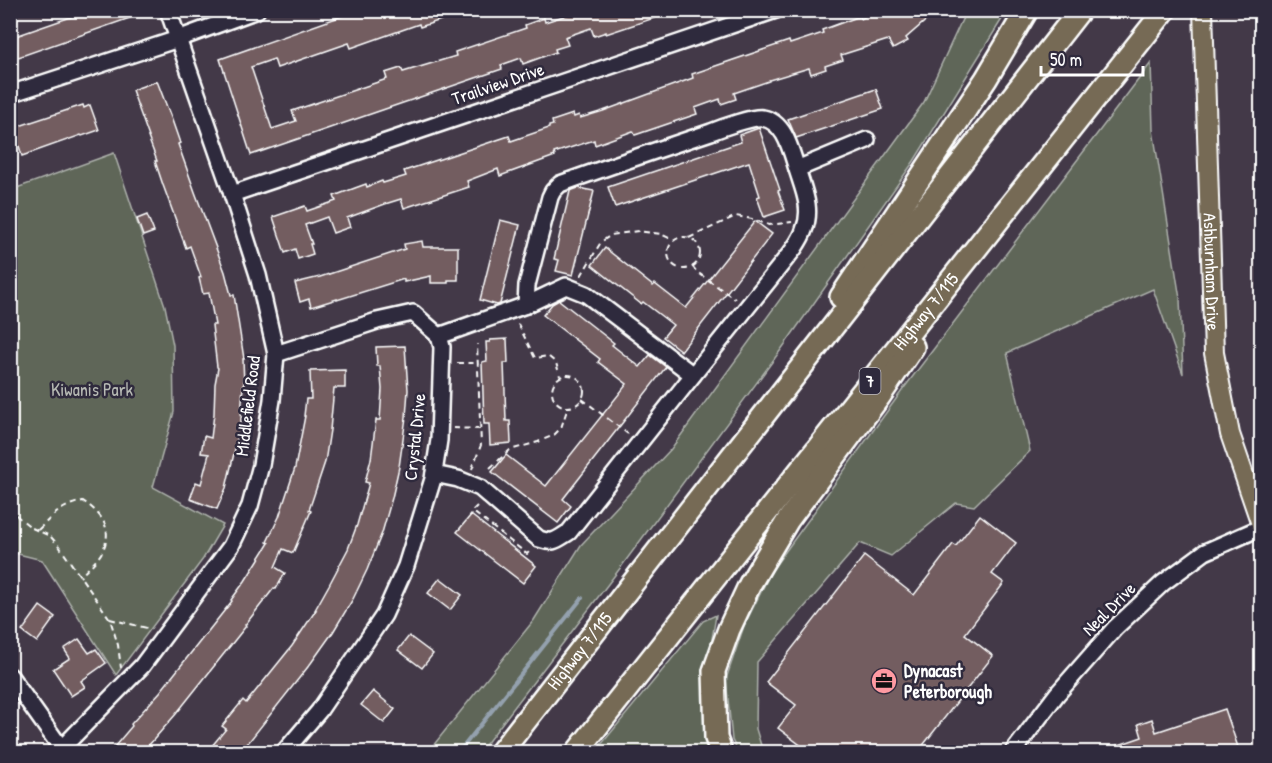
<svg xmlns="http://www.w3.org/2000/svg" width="1272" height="763" font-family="'Patrick Hand',sans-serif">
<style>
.green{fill:#5e6659;stroke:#aeb2ac;stroke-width:1.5}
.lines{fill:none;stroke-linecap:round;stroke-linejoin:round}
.stream{stroke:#94a1ae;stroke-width:4}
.building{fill:#735d61;stroke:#fff;stroke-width:1.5}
.minor-casing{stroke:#fff;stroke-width:20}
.major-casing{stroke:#fff;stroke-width:22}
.highway-casing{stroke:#fff;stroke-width:26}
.path{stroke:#fff;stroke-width:2;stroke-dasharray:6 4.5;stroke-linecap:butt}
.minor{stroke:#2f2a3d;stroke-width:15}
.major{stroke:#766a55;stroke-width:18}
.highway{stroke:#766a55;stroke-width:21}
.labels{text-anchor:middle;stroke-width:5;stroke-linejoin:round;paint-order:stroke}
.shield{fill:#2f2a3d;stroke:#c1bfc5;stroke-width:1.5}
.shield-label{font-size:16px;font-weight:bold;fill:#fff}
.street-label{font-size:18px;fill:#fff;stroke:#2f2a3d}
.park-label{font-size:18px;fill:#b7bab4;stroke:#2f2a3d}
.poi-label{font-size:18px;font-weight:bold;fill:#fff;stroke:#2f2a3d;text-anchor:start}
</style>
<rect width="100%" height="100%" fill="#433948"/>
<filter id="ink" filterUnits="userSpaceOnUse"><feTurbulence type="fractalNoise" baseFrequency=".0167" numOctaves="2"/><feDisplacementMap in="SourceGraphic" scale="12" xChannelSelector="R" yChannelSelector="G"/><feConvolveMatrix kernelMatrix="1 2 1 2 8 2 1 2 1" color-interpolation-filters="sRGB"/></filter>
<g filter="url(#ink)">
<g class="green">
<polygon points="966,11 1007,11 914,161 783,347 621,567 480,752 428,752 534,620 581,545 671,449 924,102"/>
<polygon points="1151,63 1153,130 1180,299 1183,374 1153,289 1007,353 1030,451 974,506 956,503 891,556 860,543 757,662 756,729 763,752 738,752 732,740 726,679 744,626 772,570 904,388"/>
<polygon points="114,153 165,306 173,345 174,412 153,487 223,525 203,559 116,675 42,560 10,552 11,190"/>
<path d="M 716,615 C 710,656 694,713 712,752 L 595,752 L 703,621 Z"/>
</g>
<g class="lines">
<polyline class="stream" points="459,752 582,598"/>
</g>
<g class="building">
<polygon points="91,10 147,10 147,12 10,60 10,38"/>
<polygon points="359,10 438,10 441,20 420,27 419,24 351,48 349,43 277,68 274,59 251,67 272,129 296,121 292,111 387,79 385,73 401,68 403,72 456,56 455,52 526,28 525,25 544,18 545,22 573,13 572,10 668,10 669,13 606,34 606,32 594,36 591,28 565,37 568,45 555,49 556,52 523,64 521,58 501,65 502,69 251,155 220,59"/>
<polygon points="876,10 938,10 906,38 908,41 893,49 888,40 841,55 843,60 825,66 826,69 811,74 809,68 769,80 769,81 734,93 736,99 721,104 720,99 695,108 697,114 635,135 633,131 595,145 594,140 554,153 555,156 500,176 498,169 467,181 469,187 404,208 401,199 385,204 347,218 350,227 333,233 327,217 305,225 312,244 310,244 313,254 298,259 295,249 285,253 273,217 305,206 307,211 336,201 334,196 355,188 366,184 367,187 382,181 383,183 406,176 404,171 509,136 511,141 549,128 549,126 553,125 552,121 573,114 574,117 579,115 580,118 603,111 693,78 692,74 789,41 790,44 823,33 822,30 860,16 861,19"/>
<polygon points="157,81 172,120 180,143 178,144 195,192 225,272 231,295 234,295 244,359 243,359 244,385 243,385 240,436 238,436 226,488 217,509 190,499 196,482 201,484 209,454 201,453 204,436 211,438 214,414 215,384 218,368 217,367 212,325 215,325 209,293 203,294 199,278 201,277 190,246 186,248 163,185 155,161 157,161 148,137 149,137 132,90"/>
<polygon points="876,89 883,109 796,138 788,119"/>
<polygon points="83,105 84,108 90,105 99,130 82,136 81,135 22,156 19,146 15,147 10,135 10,129"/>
<polygon points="759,128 780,190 778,191 785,210 764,217 757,197 760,196 749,162 615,207 608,187 741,142 739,135"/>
<polygon points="578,188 594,191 573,275 556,271 559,260 554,259 570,191"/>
<polygon points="147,215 154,232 143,236 137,219"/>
<polygon points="500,220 520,225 500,304 497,305 480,300"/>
<polygon points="755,221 772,234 681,351 663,337 673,325 643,302 641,304 592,265 605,248 653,286 655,284 686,308"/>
<polygon points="422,241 423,247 458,247 458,280 448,280 448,283 431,283 431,276 404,282 404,279 337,300 337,299 311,307 309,299 300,302 295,283 320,277 405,249 404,244"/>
<polygon points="559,300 614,343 612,345 640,367 650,355 666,367 563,499 571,506 558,523 492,472 506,455 546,486 627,384 598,362 600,359 543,315 552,304"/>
<polygon points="507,339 508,363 504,363 506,421 510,421 511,443 490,445 489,424 484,424 482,362 487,361 486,342 490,342 490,340"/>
<polygon points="405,346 408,390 406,417 399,467 392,498 382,533 367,570 353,599 333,632 311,663 240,753 206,753 226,729 222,726 243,700 246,703 292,646 316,610 315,610 329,585 348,549 357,525 369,483 365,482 371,459 376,420 380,420 382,389 380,366 377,366 376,347"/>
<polygon points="345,370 345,388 334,388 330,430 325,462 309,510 311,511 293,553 283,549 275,567 285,573 276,589 274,588 245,625 246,626 176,714 142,753 109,753 132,726 131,724 160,692 232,601 231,600 245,581 269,543 267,542 279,517 295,468 305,416 304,416 306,399 311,399 310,371"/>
<polygon points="471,515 536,566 523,583 457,532"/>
<polygon points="980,515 1016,543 992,574 1004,583 965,634 993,656 917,753 811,753 778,728 796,705 766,682 864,556 914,595 953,544 956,546"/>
<polygon points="440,578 462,595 450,610 428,593"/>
<polygon points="40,606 55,617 37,642 22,631"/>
<polygon points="409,636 433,654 422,668 398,650"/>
<polygon points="79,639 89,653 96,649 106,663 81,681 85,687 71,696 53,669 70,658 64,649"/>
<polygon points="373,691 395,709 384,723 361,705"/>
<polygon points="1225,709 1240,753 1101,753 1101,751 1142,737 1138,724 1152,719 1156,732"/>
</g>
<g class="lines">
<g class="minor-casing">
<g id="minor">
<polyline points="10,94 178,39 257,10"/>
<polyline points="797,169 867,140"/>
<polyline points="232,194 776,10"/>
<polyline points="439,336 526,305 566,286 586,294 693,375"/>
<polyline points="276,354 377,321 413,313 439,336 442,347 439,440 433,479 406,566 384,615 319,711 284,752"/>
<path d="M 434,474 L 458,479 L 480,488 L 539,539 C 554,544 556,540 569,532 L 693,375 L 793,250 C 797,244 802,237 804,230 C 813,209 803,189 797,169 C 791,151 785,122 763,118 C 754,116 721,128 711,132 C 660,149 610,166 560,184 L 553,191 L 550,197 L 527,285 L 526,305"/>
<polyline points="10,676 64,752"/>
<polyline points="58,752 142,666 231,546 250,506 261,465 272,400 276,354 258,275 232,194 168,10"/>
<polyline points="1013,752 1057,694 1115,628 1163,583 1205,552 1262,527"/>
</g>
</g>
<g class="major-casing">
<g id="major">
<path id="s1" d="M 1203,10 L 1214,353 L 1230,434 L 1262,527"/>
</g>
</g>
<g class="highway-casing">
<g id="highway">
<polyline points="841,297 986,79 1027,10"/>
<path id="s2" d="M 501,752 L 1080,10"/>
<path id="s3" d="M 577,752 L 1165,10"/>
<polyline points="721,752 716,738 714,671 729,629 750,584 788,520 879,397 913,347"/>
</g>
</g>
<g class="path">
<circle cx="684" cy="253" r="16"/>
<polyline points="689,238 736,216 752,219 769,225 792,222"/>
<polyline points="692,266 697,272 735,299"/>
<polyline points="581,276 601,242 611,235 638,231 661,234 673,240"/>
<polyline points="518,324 535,358 548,356 556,363 560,376"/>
<polyline points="457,363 478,363"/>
<circle cx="568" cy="391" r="16"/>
<polyline points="582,399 628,434"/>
<polyline points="453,428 480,429"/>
<polyline points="490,468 510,450 538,442 554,435 561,428 568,407"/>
<polyline points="472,469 481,445 477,344"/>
<polyline points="10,506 18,517 32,528 50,536 59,546 110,619 118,645 121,668"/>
<polyline points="477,506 472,511 527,554 530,551"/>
<path d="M 38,530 C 54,515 60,506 83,501 C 102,514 114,529 102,552 C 97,561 87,569 80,577"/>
<polyline points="110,619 151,629"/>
</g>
<use href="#minor" class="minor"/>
<use href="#major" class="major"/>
<use href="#highway" class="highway"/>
</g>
</g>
<defs>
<g id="office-disc" transform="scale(1.35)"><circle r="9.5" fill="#ff9aa2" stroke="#2f2a3d"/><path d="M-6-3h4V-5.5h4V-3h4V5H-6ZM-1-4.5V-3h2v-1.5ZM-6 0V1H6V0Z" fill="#111"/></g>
</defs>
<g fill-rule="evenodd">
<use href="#office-disc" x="884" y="681"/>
</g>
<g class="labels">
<rect class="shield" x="859.5" y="368" width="21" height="26" rx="4.5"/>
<g class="shield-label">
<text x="870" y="387">7</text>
</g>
<g class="street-label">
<text transform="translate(498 84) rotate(-19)" y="6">Trailview Drive</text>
<text dy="6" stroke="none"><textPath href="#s1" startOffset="262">Ashburnham Drive</textPath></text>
<text dy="6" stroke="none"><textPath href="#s3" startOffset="562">Highway 7/115</textPath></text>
<text transform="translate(248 406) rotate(-83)" y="6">Middlefield Road</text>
<text transform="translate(415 437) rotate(-84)" y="6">Crystal Drive</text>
<text transform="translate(1109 609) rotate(-45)" y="6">Neal Drive</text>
<text dy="6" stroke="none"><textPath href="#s2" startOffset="128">Highway 7/115</textPath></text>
</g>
<g class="park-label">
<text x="92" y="396">Kiwanis Park</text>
</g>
<g class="poi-label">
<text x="904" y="677">Dynacast<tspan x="904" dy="21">Peterborough</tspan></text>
</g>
</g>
<rect width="1272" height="763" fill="none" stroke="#2f2a3d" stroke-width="36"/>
<rect x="18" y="18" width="1236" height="727" fill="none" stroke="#fff" stroke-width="2" filter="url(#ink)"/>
<path d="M1041 66v9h102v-9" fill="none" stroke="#ffffff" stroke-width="3"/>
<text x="1050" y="66" font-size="18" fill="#ffffff" stroke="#2f2a3d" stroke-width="4.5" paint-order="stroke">50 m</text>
</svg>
